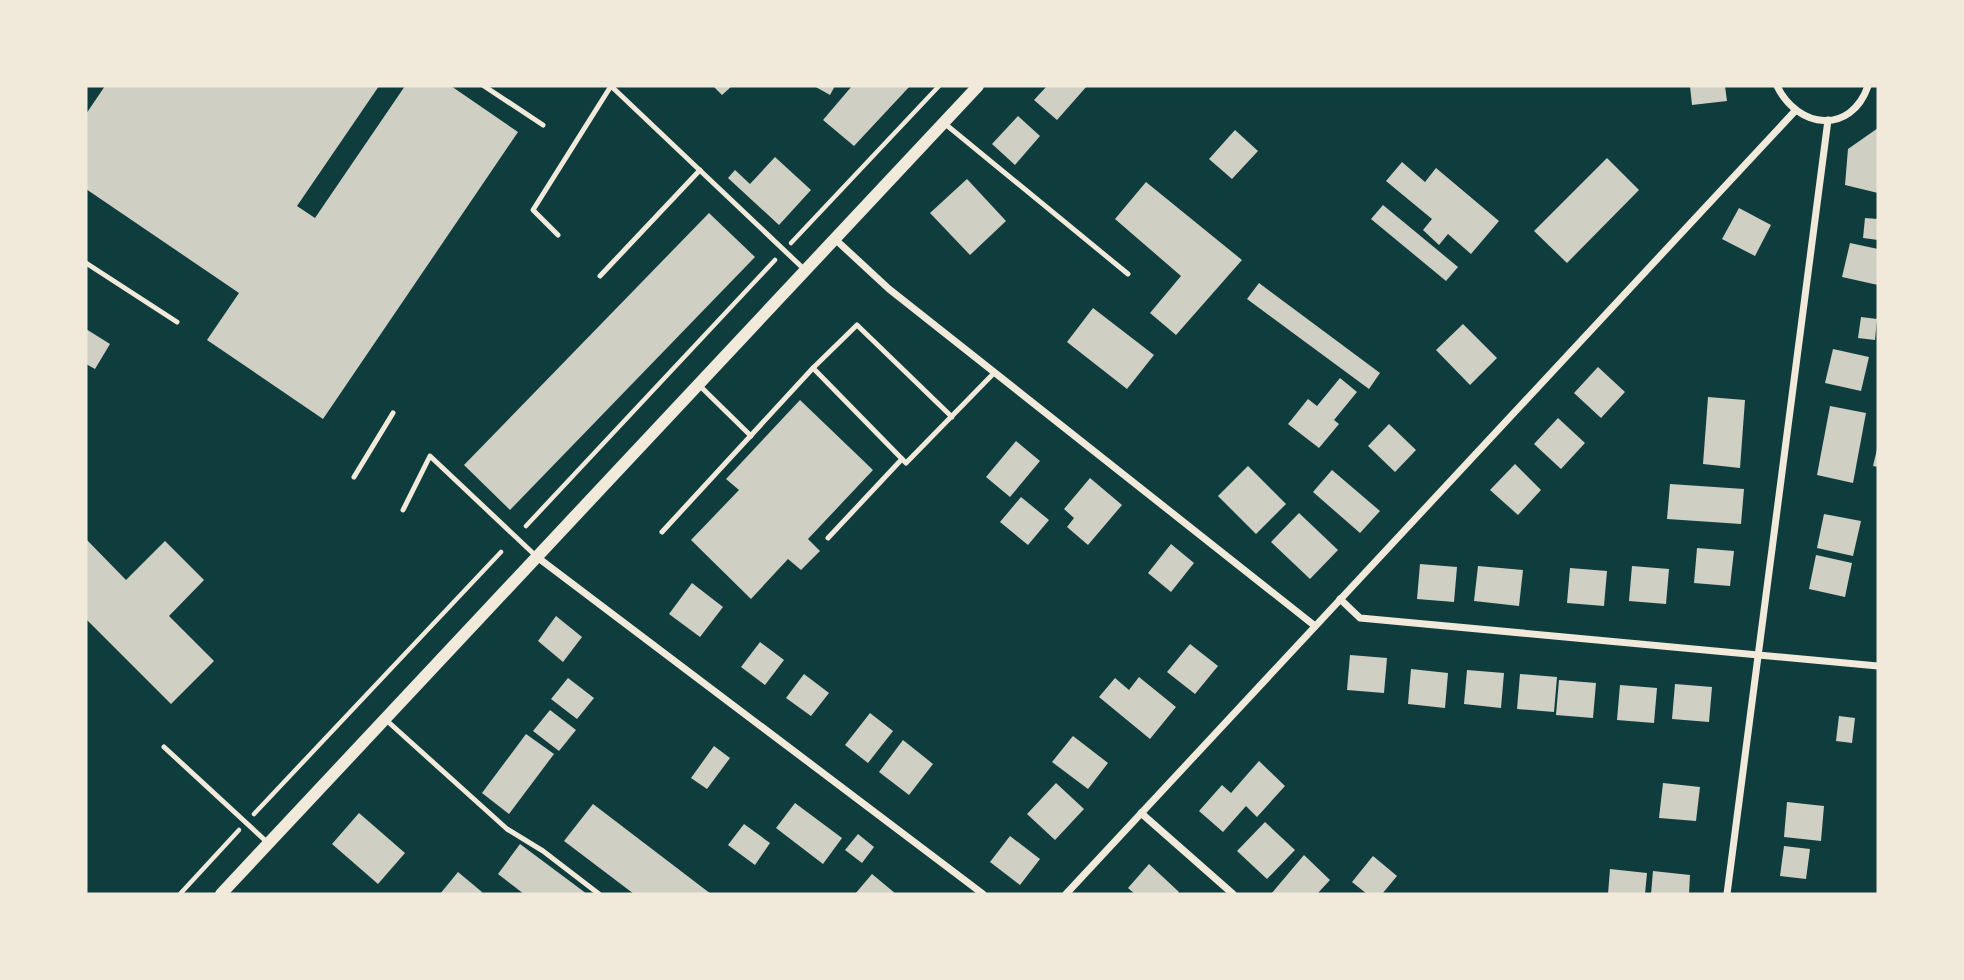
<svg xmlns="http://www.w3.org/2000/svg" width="1964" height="980" font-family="Literata,serif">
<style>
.building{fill:#cfcfc3}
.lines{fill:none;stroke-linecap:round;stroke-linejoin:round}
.path{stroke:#f1e9da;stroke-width:4.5}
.service{stroke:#f1e9da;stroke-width:5}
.minor{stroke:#f1e9da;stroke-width:7}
.tertiary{stroke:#f1e9da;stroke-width:12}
</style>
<rect width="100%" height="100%" fill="#0f3d3e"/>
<g class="building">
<polygon points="105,86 379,86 297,206 315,218 405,86 451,86 518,132 323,419 207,340 239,293 86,189 86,114"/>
<polygon points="713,86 732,86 722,95"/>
<polygon points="814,86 835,86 830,95"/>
<polygon points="852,86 910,86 854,146 823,120"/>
<polygon points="1047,86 1087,86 1057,120 1034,100"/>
<polygon points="1690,86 1725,86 1727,101 1692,105"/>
<polygon points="1018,116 1040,136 1015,165 992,144"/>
<polygon points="1878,128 1878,193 1845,185 1848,149"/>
<polygon points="1235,130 1258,151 1232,179 1209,159"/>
<polygon points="775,157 811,190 779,225 728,178 735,170 750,184"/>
<polygon points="1607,158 1639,190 1567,263 1534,231"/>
<polygon points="1402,162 1425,182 1436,168 1499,221 1471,254 1448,234 1439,245 1423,230 1432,219 1386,181"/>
<polygon points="967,179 1006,221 970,255 930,213"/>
<polygon points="1146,182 1242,260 1176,335 1150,313 1181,276 1115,219"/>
<polygon points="1383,205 1458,267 1446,281 1371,219"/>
<polygon points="1739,208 1771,225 1755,256 1722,239"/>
<polygon points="709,213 755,257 510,510 464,465"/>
<polygon points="1865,218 1878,219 1878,240 1863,238"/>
<polygon points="1850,243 1878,249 1878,285 1842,277"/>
<polygon points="1259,283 1380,373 1369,389 1247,299"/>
<polygon points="1093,308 1154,355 1127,389 1067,342"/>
<polygon points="1861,317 1877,319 1875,340 1858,338"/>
<polygon points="1463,324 1497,358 1470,385 1436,350"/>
<polygon points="86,329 110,344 95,369 86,364"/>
<polygon points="1833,349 1869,357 1861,391 1825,383"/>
<polygon points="1598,367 1625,392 1601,418 1574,393"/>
<polygon points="1340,378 1357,392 1334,420 1339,424 1319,448 1288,424 1308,399 1317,406"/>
<polygon points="1708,397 1745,400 1740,468 1703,464"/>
<polygon points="800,400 873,470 808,539 820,551 801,570 788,559 751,599 691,540 739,490 726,479"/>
<polygon points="1830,406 1866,413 1853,483 1817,475"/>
<polygon points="1558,418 1585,443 1561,469 1534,444"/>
<polygon points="1389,424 1416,450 1395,472 1368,446"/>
<polygon points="1016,441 1040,461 1010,497 986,477"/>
<polygon points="1878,445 1878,467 1873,466"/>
<polygon points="1515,464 1541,490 1518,515 1490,490"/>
<polygon points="1248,466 1286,504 1256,534 1218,496"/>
<polygon points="1332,470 1380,511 1360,533 1313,492"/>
<polygon points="1090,478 1122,505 1088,545 1067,527 1074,518 1064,509"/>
<polygon points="1670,484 1744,489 1741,524 1667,519"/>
<polygon points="1021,497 1049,520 1028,545 1000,522"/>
<polygon points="1299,513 1338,550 1310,579 1271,542"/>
<polygon points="1824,514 1861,521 1853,556 1817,548"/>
<polygon points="86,539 126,580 165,541 204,580 169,616 214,661 171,704 86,619"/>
<polygon points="1171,544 1194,563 1171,592 1148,573"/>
<polygon points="1697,548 1734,551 1730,586 1694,583"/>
<polygon points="1816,555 1852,563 1845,597 1809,589"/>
<polygon points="1420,564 1457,567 1454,602 1417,599"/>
<polygon points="1478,566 1523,570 1519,606 1474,601"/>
<polygon points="1632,566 1669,569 1666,604 1629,601"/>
<polygon points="1570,568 1607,571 1604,606 1567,603"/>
<polygon points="692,583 723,607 700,637 669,614"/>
<polygon points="556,616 582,637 563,662 538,641"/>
<polygon points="760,642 784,660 765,685 741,667"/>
<polygon points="1190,644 1218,666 1195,694 1167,672"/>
<polygon points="1350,655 1387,658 1384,693 1347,690"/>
<polygon points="1411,669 1448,673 1445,708 1408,704"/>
<polygon points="1467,670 1504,673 1501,708 1464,704"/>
<polygon points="804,674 829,693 811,716 786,698"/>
<polygon points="1520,674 1557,677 1554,712 1517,709"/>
<polygon points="1139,677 1176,707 1150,739 1099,697 1115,678 1129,690"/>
<polygon points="568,678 594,698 577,719 551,699"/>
<polygon points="1559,680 1596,683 1593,718 1556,715"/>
<polygon points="1675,684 1712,687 1709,722 1672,719"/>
<polygon points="1620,685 1657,688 1654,723 1617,720"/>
<polygon points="550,710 576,730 559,751 533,731"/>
<polygon points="870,713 893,731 868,763 845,745"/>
<polygon points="1839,716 1855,718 1852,743 1836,741"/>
<polygon points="526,734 554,754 509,814 482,793"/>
<polygon points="1073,736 1108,763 1088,789 1052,762"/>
<polygon points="903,740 933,764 909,795 879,772"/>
<polygon points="714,746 730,758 707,789 691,778"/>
<polygon points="1259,761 1285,786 1257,817 1246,806 1223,832 1199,811 1222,785 1231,793"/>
<polygon points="1056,783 1084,809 1055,840 1027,814"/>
<polygon points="1663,783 1700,787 1696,821 1659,818"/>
<polygon points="1787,802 1824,806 1821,841 1784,837"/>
<polygon points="795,803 842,838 823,864 776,828"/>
<polygon points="593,804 711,894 634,894 564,841"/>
<polygon points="359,813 405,853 378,884 332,844"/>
<polygon points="1265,822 1295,850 1267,879 1237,851"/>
<polygon points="744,824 770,843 755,865 728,845"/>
<polygon points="858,834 874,847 862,863 845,850"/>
<polygon points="1010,836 1040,859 1020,885 990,862"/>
<polygon points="520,844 587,894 524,894 498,874"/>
<polygon points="1784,846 1810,849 1806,879 1780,876"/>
<polygon points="1304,855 1330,880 1317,894 1271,894"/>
<polygon points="1373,856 1397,876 1382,894 1367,894 1352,882"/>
<polygon points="1149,864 1179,892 1177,894 1135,894 1128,888"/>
<polygon points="1610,869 1647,873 1645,894 1608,894"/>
<polygon points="1653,871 1690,875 1689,894 1651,894"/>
<polygon points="458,872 482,892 480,894 440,894"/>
<polygon points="872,874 896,894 855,894"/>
</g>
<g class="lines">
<g class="path">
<polyline points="791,243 939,86"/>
<polyline points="526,526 775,260"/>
<polyline points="254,814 501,552"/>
<polyline points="180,894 239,830"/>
</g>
<g class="service">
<polyline points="484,86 543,125"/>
<polyline points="944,123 1128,274"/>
<polyline points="558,235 533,210 611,86 806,271"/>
<polyline points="86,263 177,322"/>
<polyline points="600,276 700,170"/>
<polyline points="699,385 751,436"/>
<polyline points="952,417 857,325 813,368 906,463 994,373"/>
<polyline points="354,477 393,413"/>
<polyline points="403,510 430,456 537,557"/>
<polyline points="662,532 813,368"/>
<polyline points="828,538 902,459"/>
<polyline points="385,719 507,829 543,851 599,894"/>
<polyline points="164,747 268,843"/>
</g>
<g class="minor">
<path d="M 1777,86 C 1798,129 1851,135 1868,86"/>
<polyline points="836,240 889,289 1315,626"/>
<polyline points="537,557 983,894"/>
<polyline points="1340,599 1360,618 1878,666"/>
<polyline points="1141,813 1233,894"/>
<polyline points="1066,894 1795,111"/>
<polyline points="1727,894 1828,120"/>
</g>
<polyline class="tertiary" points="221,894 978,86"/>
</g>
<rect width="1964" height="980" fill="none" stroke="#f1e9da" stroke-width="175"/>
</svg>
